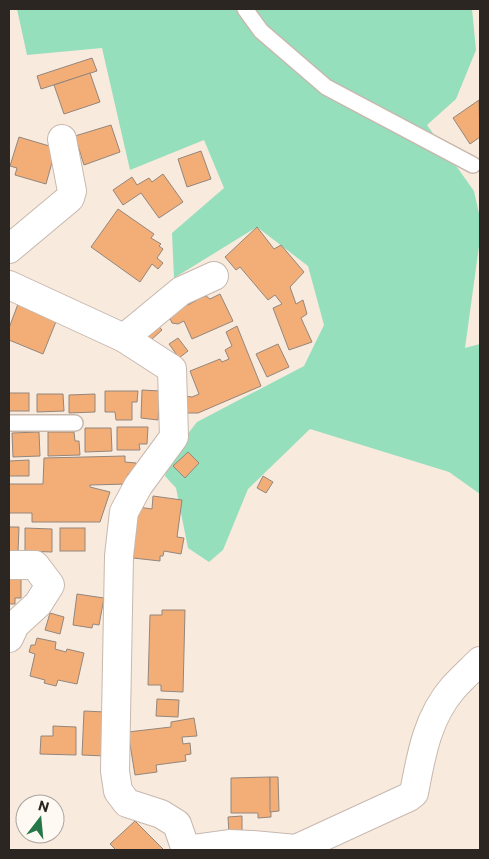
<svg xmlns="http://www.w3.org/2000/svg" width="489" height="859" font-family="Commissioner,sans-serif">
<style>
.green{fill:#95dfbc}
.building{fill:#f3ae77;stroke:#94867c}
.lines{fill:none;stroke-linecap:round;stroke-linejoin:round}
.service-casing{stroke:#c7b8ae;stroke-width:18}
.minor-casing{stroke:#c7b8ae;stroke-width:30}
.service{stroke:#fff;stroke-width:15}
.minor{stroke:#fff;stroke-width:28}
</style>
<rect width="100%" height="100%" fill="#f9eade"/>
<polygon class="green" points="17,9 472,9 476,50 456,99 427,125 474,191 480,218 480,239 465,348 480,344 480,494 449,472 310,429 248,489 223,550 209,562 188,548 176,488 165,476 172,454 197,422 304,366 324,325 308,266 257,227 174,278 172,233 224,188 204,140 130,170 102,48 27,55"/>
<g class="building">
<polygon points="92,58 97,71 41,89 37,76"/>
<polygon points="90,73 100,102 64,114 54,85"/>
<polygon points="479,100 480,137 470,144 453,118"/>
<polygon points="111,125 120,152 84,165 75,136"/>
<polygon points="19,137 56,148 46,184 15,175 17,168 10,166"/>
<polygon points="201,151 211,179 187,187 178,159"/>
<polygon points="163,174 183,202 159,218 141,193 123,205 113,190 132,177 137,185 149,178 152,182"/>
<polygon points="118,209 154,234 151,238 161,244 159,246 163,249 157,258 163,263 158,269 152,264 140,282 91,247"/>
<polygon points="257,227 274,249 281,245 304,272 290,287 296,304 303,300 307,314 301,318 312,342 289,350 273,308 282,304 275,295 268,300 240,267 236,270 225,257"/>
<polygon points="196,291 203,297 206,296 210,299 220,294 233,321 192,339 184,321 178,324 172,323 169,316 185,299 188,305 197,300 193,292"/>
<polygon points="18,304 57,319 43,354 9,340 9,328"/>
<polygon points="154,321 162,330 151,340 143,331"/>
<polygon points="237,326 261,386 198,413 184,413 184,396 192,397 199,394 190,371 220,359 222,362 229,359 225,350 232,346 226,332"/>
<polygon points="178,338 188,351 179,358 169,344"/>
<polygon points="278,344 289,367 267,377 256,354"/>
<polygon points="142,390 160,391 158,420 141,418"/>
<polygon points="105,391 138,391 137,402 132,402 132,420 116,420 115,412 105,412"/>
<rect x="9" y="393" width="20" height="18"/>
<polygon points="37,394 63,394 64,411 37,412"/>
<polygon points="95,394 95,412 69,413 69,395"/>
<polygon points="117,427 148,427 147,444 139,444 140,450 117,450"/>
<polygon points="85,428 111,428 112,451 85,452"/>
<polygon points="39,432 40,456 13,457 12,433"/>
<polygon points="48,432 74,432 75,441 79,441 80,455 48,456"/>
<polygon points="188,452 199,463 185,478 173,466"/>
<polygon points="125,456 125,462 136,463 136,474 128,474 128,484 90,485 90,487 110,492 100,522 32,522 32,513 9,513 9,484 43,484 44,458"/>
<polygon points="29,460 29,476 9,476 9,461"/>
<polygon points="263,476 273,482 266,493 257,488"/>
<polygon points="153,496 182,500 177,537 184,538 181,554 164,551 163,556 160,556 160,561 133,558 135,537 130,536 138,507 152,509"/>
<polygon points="9,527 19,527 18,552 9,551"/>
<polygon points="25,528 52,529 52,552 25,551"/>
<rect x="60" y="528" width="25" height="23"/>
<polygon points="9,578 21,578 21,598 15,598 15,604 9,604"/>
<polygon points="77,594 104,598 99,625 93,624 92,628 73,625"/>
<polygon points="162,610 185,610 183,692 161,691 161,685 148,685 150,615 162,615"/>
<polygon points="50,613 64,617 60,634 45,630"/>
<polygon points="37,638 56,642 55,649 66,652 67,649 84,653 77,684 58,680 56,686 44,683 45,680 30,676 35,654 29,652 31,645 35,645"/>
<polygon points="157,699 179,700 178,717 156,716"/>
<polygon points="84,711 106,712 105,756 82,755"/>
<polygon points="194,718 197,736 182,737 183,744 190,743 191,754 185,755 186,761 156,765 157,772 135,775 128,732 171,727 171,722"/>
<polygon points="53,726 76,727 76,755 40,754 41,736 53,736"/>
<polygon points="270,777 271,817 258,818 258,813 231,813 231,778"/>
<polygon points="270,777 278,777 279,811 270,812"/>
<polygon points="242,816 242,834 229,834 228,817"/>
<polygon points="135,821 164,850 113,850 115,849 110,844"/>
</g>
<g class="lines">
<g class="service-casing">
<g id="service">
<polyline points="245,9 261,31 326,87 473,165"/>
<polyline points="9,423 75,423"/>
</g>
</g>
<g class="minor-casing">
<g id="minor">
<polyline points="9,249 70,198 72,191 62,139"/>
<polyline points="9,285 124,338 172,369 174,437 138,486 124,512 119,556 115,771 118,791 127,803 161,814 177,824 186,850"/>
<polyline points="124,338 181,291 214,276"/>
<polyline points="9,565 35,565 50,585 38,604 15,625 9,638"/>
<path d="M 185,850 L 229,844 L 252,845 L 296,849 L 409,797 L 414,793 C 421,756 427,718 453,688 C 461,679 471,670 480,661"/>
</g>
</g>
<use href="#service" class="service"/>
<use href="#minor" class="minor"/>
</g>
<rect width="489" height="859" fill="none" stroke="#2b2622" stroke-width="20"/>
<g transform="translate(40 819) rotate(16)"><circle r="24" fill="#fff9f4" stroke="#aaa5a0"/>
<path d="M0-4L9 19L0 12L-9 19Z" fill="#257748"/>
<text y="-8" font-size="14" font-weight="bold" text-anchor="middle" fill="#2b2622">N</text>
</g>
</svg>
